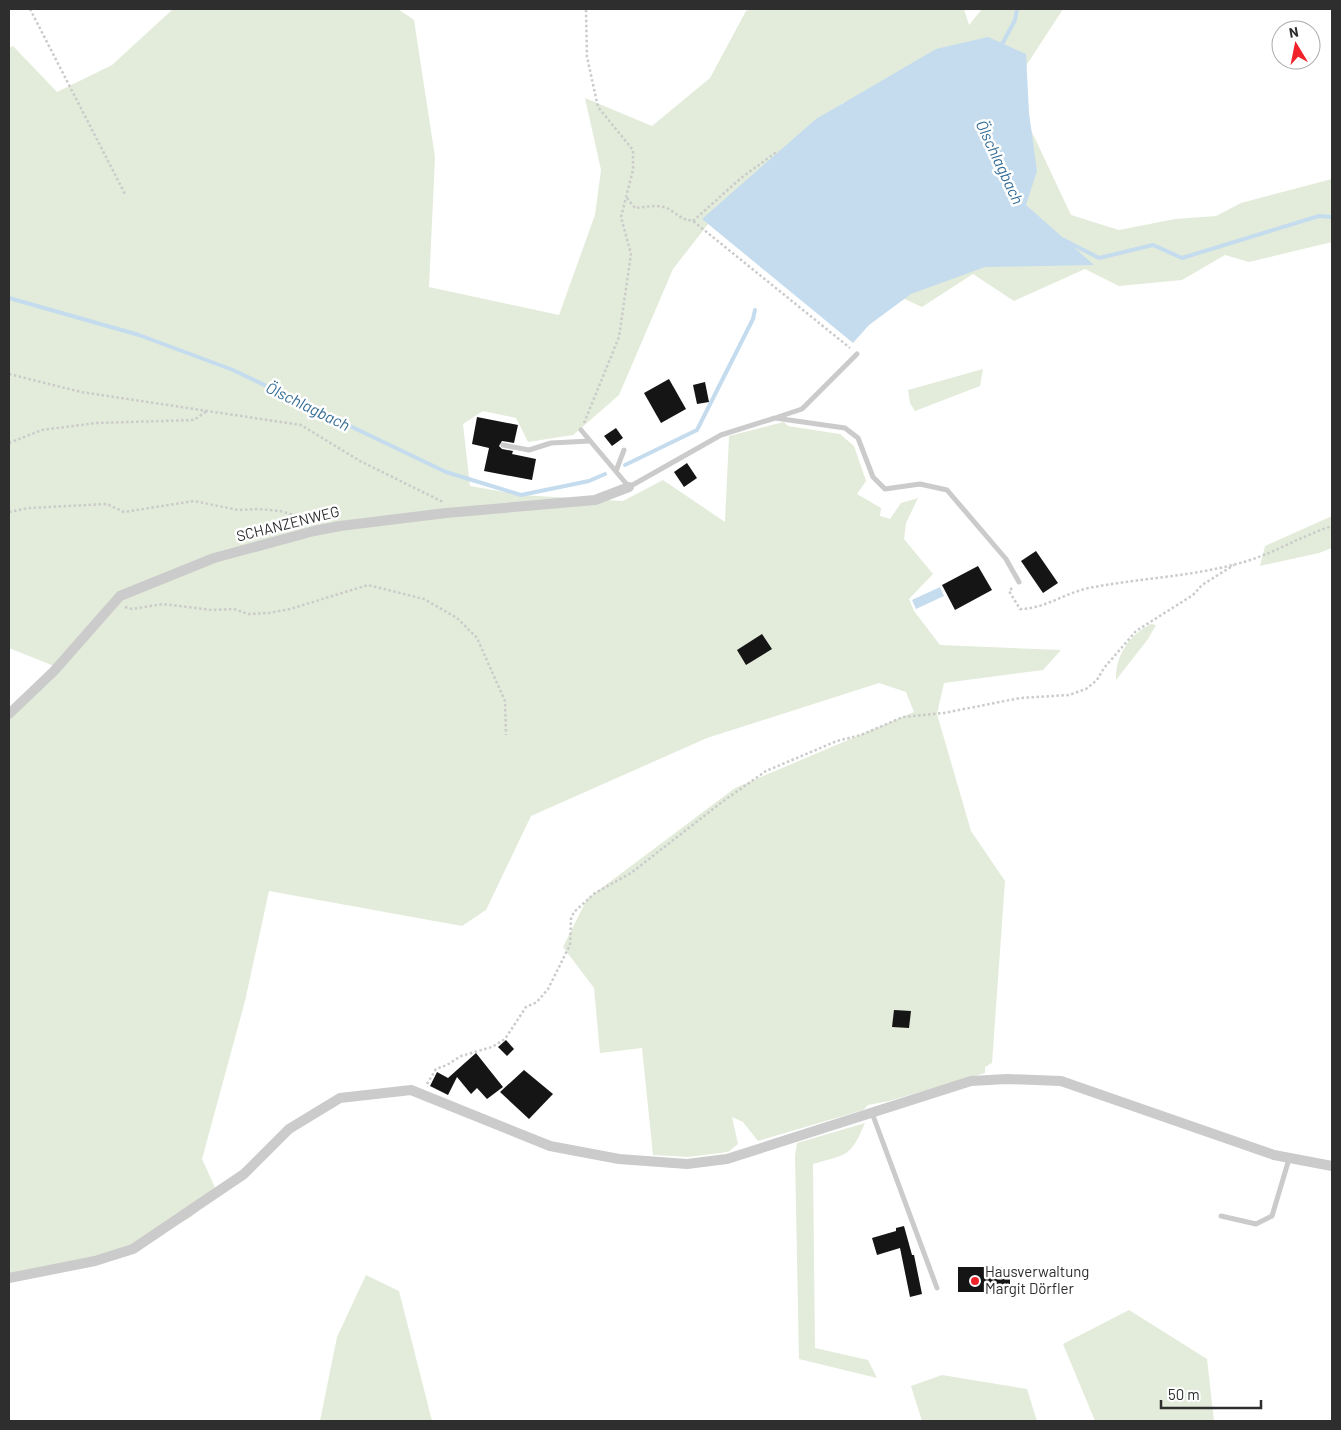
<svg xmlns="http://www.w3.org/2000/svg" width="1341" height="1430" font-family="Barlow,sans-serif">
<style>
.green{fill:#e3ecda}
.water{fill:#c4dcee}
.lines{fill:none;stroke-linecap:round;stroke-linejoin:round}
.stream{stroke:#c4dcee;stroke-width:4}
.building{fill:#151515}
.path{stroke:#cbcbcb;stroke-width:2.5;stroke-dasharray:2.5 2.5;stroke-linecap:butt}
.service{stroke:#cbcbcb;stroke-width:5}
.minor{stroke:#cbcbcb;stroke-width:10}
.poi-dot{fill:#f2222a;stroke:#fff;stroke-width:2}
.labels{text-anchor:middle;stroke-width:5;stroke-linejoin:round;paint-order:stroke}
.street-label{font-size:15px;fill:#2e2e2e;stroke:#fff}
.poi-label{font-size:15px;fill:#2e2e2e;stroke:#fff;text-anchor:start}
.water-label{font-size:16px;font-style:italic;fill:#366d96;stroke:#fff}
</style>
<rect width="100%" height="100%" fill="#fff"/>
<g class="green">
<polygon points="173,9 398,9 414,20 435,157 429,287 559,315 595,215 601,170 585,98 652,126 710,78 746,11 752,9 964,9 969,25 982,9 1063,9 1024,69 1023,113 1071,215 1119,230 1175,219 1216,216 1241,203 1332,179 1332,242 1249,262 1225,255 1182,280 1119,286 1085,269 1014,301 973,274 922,307 898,296 844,102 727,200 673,269 619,395 573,435 528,442 516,418 483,411 463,424 470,486 521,495 623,501 663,480 725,522 729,436 784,422 788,426 840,434 854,446 866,481 857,494 881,508 880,516 890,519 901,503 918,498 906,523 904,539 933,574 909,599 914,611 940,645 1061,650 1043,670 944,683 937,714 971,831 1005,881 992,1063 985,1067 985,1073 889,1101 868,1105 863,1110 758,1141 743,1122 732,1117 738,1144 728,1152 688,1157 653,1155 642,1048 600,1053 594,988 563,947 587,899 735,788 914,712 906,692 879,683 707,738 531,816 486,910 462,926 269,891 245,1001 202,1159 218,1194 191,1217 133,1250 9,1278 9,718 54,666 9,648 9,48 13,46 57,92 112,65"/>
<polygon points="983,369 980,386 915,411 910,403 908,390"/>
<polygon points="1332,516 1332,548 1319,553 1260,566 1265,546"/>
<path d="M 1151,624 L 1156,625 L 1148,639 L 1116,680 C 1115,656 1129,635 1151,624 Z"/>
<path d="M 865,1123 C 850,1158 847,1154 813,1164 L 815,1348 L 868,1360 L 877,1378 L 799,1359 L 795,1156 L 797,1143 Z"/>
<polygon points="366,1275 399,1291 432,1421 320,1421 337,1337"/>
<polygon points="1129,1310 1207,1359 1214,1421 1095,1421 1063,1344"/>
<polygon points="942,1375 1027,1389 1037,1421 922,1421 911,1386"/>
</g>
<g class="water">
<polygon points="988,37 1026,54 1029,113 1037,171 1026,205 1094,265 985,267 911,294 869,325 853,343 702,219 816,119 936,49"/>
<polygon points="940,587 944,596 916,609 912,600"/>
</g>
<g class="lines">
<g class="stream">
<polyline points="1000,48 1015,20 1017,9"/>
<polyline points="1064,240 1099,258 1153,245 1182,258 1319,216 1332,217"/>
<polyline points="9,298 139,335 233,370 446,472 521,495 589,481 605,474"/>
<polyline points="625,465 697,430 753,319 755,310"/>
</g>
</g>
<g class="building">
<polygon points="669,379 686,409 661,423 644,393"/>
<polygon points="705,382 709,402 697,404 693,385"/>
<polygon points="477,417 518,425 514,443 502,441 499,446 502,449 513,451 512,454 536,459 532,480 484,471 489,448 472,444"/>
<polygon points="616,428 623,438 612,446 604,436"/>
<polygon points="687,463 697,478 684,487 674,472"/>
<polygon points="1036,551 1058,583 1043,593 1021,561"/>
<polygon points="978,566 992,590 955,610 942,585"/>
<polygon points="762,634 772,649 746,665 737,650"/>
<polygon points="894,1010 911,1011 909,1028 892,1027"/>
<polygon points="506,1040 514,1049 507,1056 498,1047"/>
<polygon points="476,1053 503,1087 487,1099 477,1088 471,1094 457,1077 448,1095 430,1086 437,1072 448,1078"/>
<polygon points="524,1070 553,1094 529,1119 500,1092"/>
<polygon points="904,1226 912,1255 914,1255 922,1294 910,1297 900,1248 877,1255 872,1238 896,1231 896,1228"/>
<rect x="958" y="1267" width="52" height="25"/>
</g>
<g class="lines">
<g class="path">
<polyline points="30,9 125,194"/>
<path d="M 627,198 L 635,208 C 647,207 662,203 672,211 C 680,217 682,219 693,221 L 850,348"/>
<polyline points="693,221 741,178 778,151"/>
<polyline points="9,374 81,392 301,425 360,461 443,502"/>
<polyline points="584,423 619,337 631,254 621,217 633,170 633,150 598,107 587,57 586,9"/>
<polyline points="9,443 42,430 96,423 194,420 207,411"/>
<polyline points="9,512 29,508 107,504 124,512 194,501 238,510 258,509 280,511 311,520"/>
<path d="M 1012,588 L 1009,591 L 1020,609 C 1044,609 1065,593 1089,588 C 1139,578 1190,577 1240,563 C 1271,555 1301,536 1332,526"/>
<polyline points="125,607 132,609 163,604 212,610 234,609 248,614 269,613 290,609 368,585 424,599 457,618 477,638 505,701 506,735"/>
<polyline points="427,1084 436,1069 447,1065 461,1056 492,1047 505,1039 526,1007 537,1002 548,989 570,945 571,919 574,912 595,893 631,873 722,802 766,771 837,741 861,735 903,717 944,713 1020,698 1069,695 1086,689 1097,680 1104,668 1136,631 1193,595 1202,585 1234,565"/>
</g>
<g class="service">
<polyline points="778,417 802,409 857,354"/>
<polyline points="581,430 629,487 721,435 775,418 845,428 858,438 873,477 885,489 920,484 947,490 1006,559 1019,582"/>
<polyline points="503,445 529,450 551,443 590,441"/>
<polyline points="616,471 624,450"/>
<polyline points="872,1113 937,1288"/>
<polyline points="1221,1216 1256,1224 1272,1216 1289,1159"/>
</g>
<g class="minor">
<polyline points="9,714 54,671 120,596 214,558 314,531 340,526 446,513 595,500 629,487"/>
<polyline points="9,1278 95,1261 133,1249 244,1174 289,1129 340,1098 411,1090 550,1146 619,1159 687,1164 727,1159 971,1081 1007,1079 1061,1081 1274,1155 1332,1166"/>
</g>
</g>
<circle class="poi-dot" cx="975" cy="1281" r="5"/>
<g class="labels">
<g class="street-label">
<text transform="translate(288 524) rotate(-14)" y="5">SCHANZENWEG</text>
</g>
<g class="poi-label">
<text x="985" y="1277">Hausverwaltung<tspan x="985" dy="17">Margit Dörfler</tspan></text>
</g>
<g class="water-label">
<text transform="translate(1000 162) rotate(65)" y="6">Ölschlagbach</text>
<text transform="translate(308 406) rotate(26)" y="6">Ölschlagbach</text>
</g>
</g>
<rect width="1341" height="1430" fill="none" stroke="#2e2e2e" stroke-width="20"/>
<g transform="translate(1296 45) rotate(350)"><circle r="24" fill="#ffffff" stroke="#ababab"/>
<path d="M0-4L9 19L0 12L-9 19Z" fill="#f2222a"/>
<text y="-8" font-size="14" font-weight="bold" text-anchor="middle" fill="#2e2e2e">N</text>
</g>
<path d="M1161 1400v8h100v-8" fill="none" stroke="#2e2e2e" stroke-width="2.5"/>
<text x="1168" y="1400" font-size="15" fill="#2e2e2e" stroke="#ffffff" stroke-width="4" paint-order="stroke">50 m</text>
</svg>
